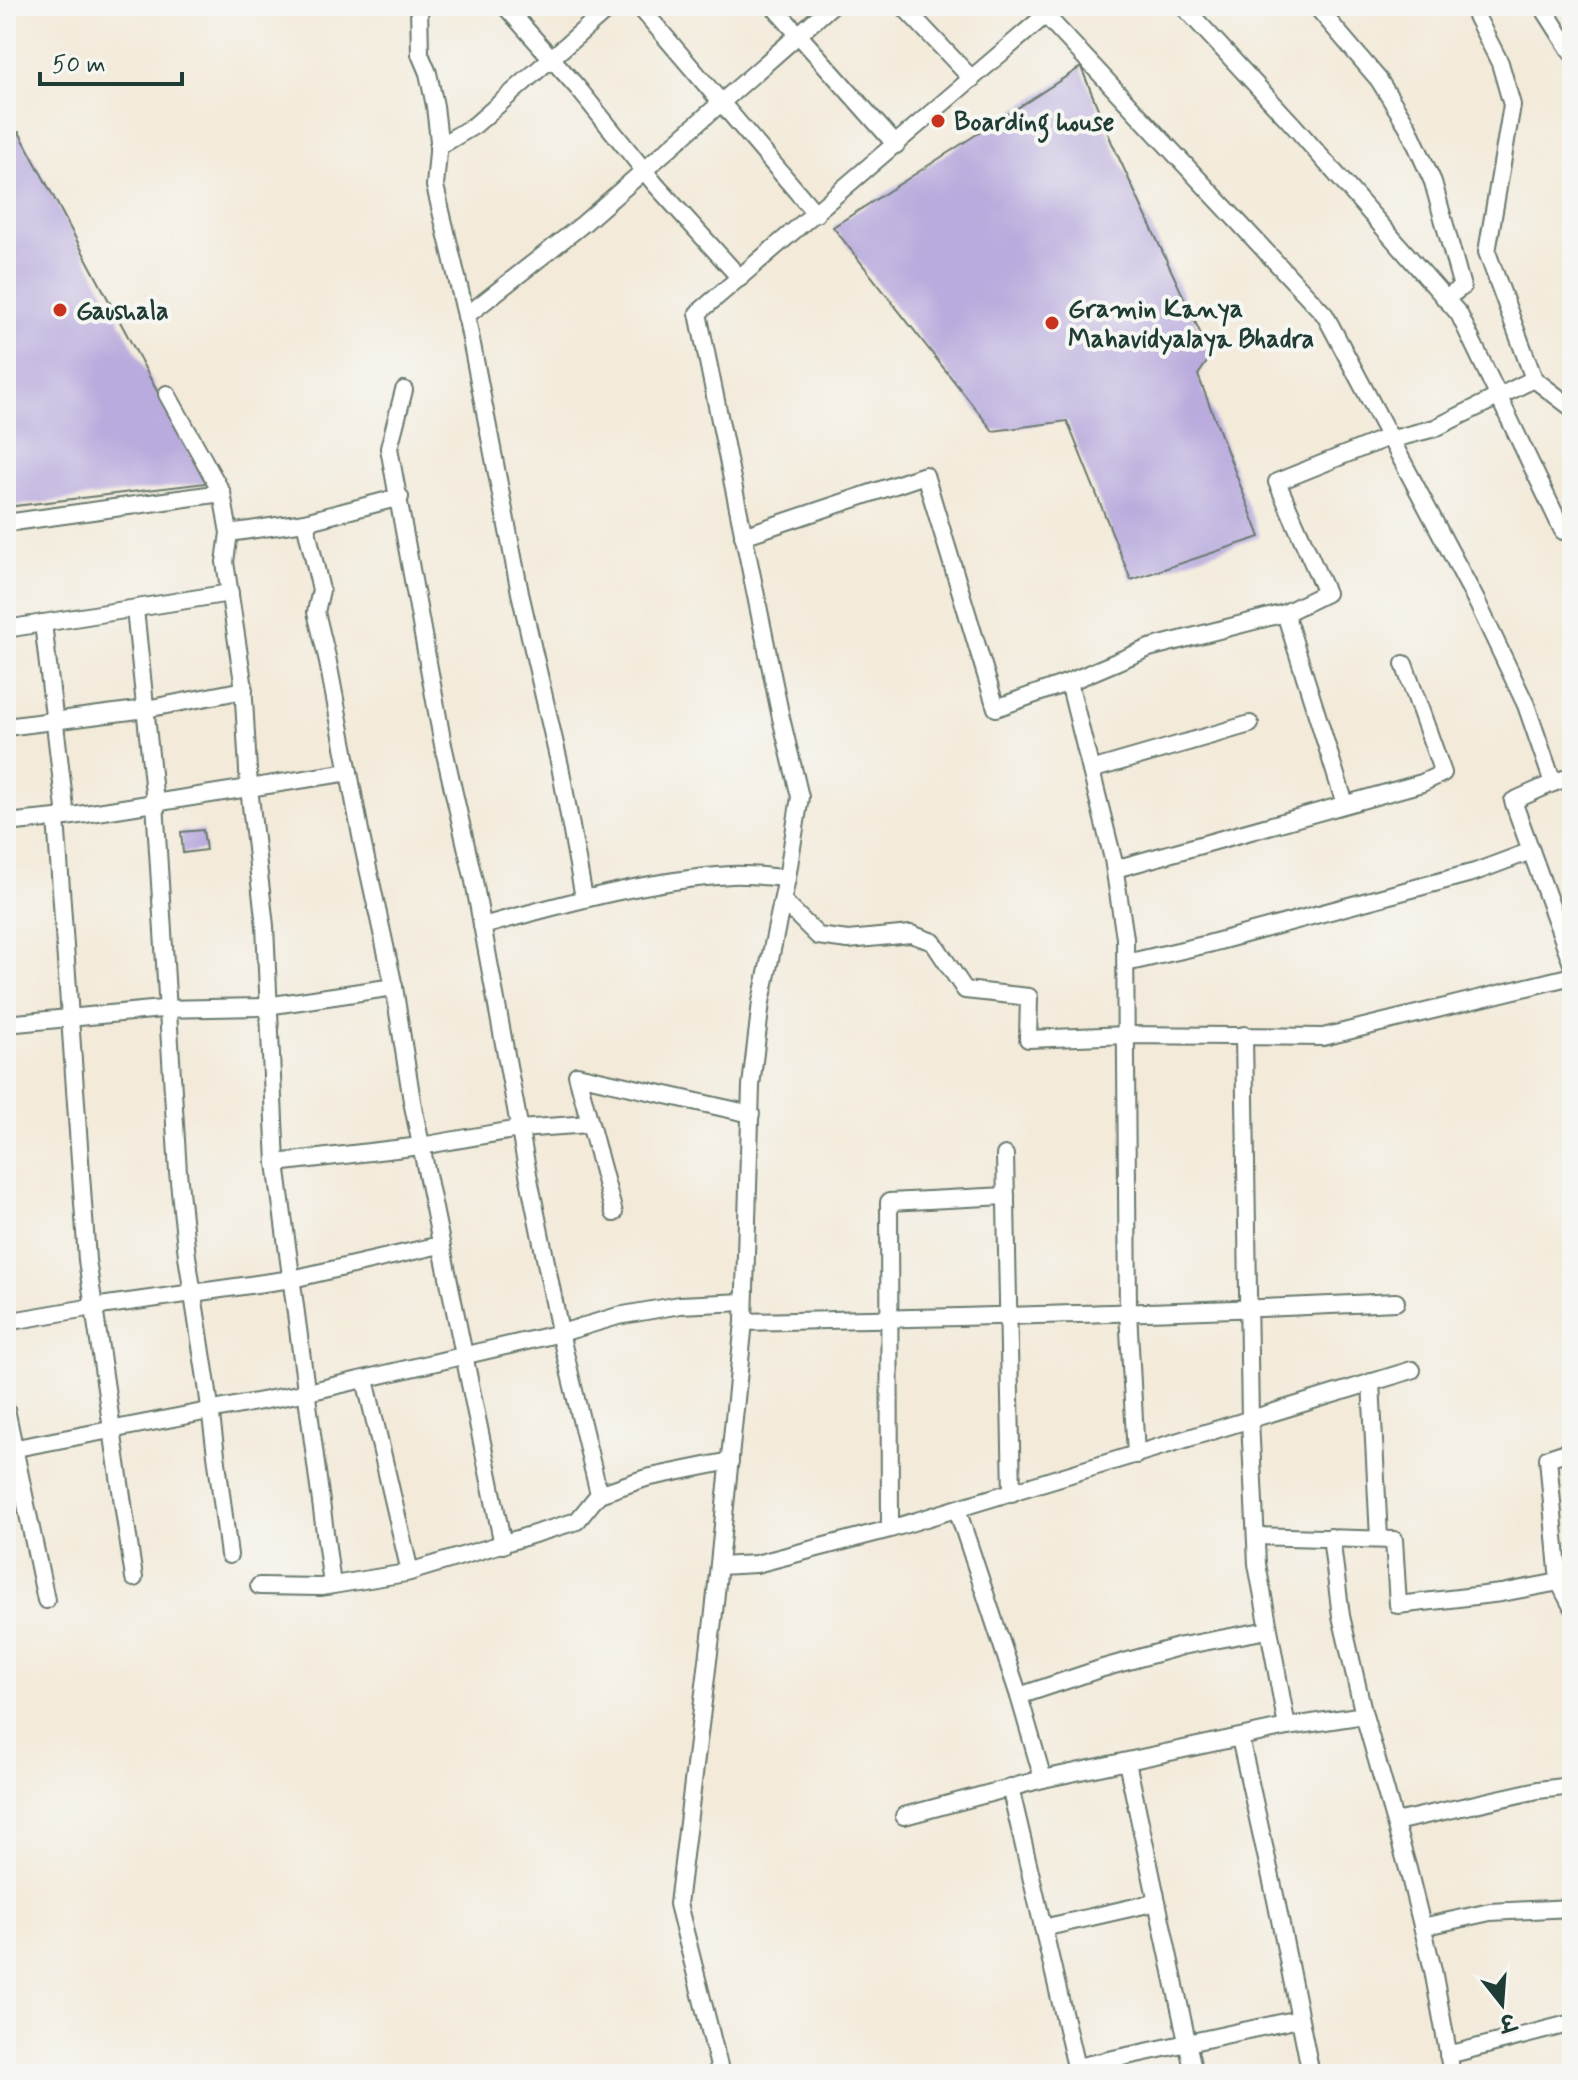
<svg xmlns="http://www.w3.org/2000/svg" width="1578" height="2080" font-family="Mynerve,'Playpen Sans Deva',sans-serif">
<style>
.building{fill:#b9abdd}
.lines{fill:none;stroke-linecap:round;stroke-linejoin:round}
.street-casing{stroke:#697a6e;stroke-width:20}
.street{stroke:#fff;stroke-width:16}
.poi-dot{fill:#c8321e;stroke:#f6f6f2;stroke-width:3}
.labels{text-anchor:middle;stroke-width:8;stroke-linejoin:round;paint-order:stroke}
.poi-label{font-size:26px;font-weight:bold;fill:#1f3d34;stroke:#f6f6f2;text-anchor:start}
</style>
<rect width="100%" height="100%" fill="#f6f6f2"/>
<filter id="ink" filterUnits="userSpaceOnUse"><feTurbulence type="fractalNoise" baseFrequency=".0125" numOctaves="2"/><feDisplacementMap in="SourceGraphic" scale="16" xChannelSelector="R" yChannelSelector="G"/><feConvolveMatrix kernelMatrix="1 2 1 2 8 2 1 2 1" color-interpolation-filters="sRGB"/></filter>
<filter id="wash" filterUnits="userSpaceOnUse"><feTurbulence type="fractalNoise" baseFrequency=".006" numOctaves="4" result="noise"/><feDisplacementMap in="SourceGraphic" scale="32" xChannelSelector="R" yChannelSelector="G"/><feGaussianBlur stdDeviation="1.8" result="paint"/><feColorMatrix in="noise" values="0 0 0 0 0 0 0 0 0 0 0 0 0 0 0 0 0 1.4 0 .05"/><feComposite in="paint" operator="in"/></filter>
<g filter="url(#wash)">
<rect width="100%" height="100%" fill="#f3ead9"/>
<g id="blocks">
<g class="building">
<polygon points="1081,67 1112,143 1211,356 1198,375 1260,537 1131,580 1067,421 993,431 833,227"/>
<polygon points="19,132 206,483 6,507 6,137"/>
<polygon points="203,830 206,850 183,853 181,832"/>
</g>
</g>
</g>
<g filter="url(#ink)">
<use href="#blocks" fill-opacity="0" stroke="#697a6e" stroke-width="2"/>
<g class="lines">
<g class="street-casing">
<g id="street">
<polyline points="419,6 420,54 428,73 435,106 439,141 435,186 468,324 520,593 560,766 584,898"/>
<polyline points="505,6 577,87 655,184 740,278"/>
<polyline points="639,6 816,214"/>
<polyline points="773,6 896,145"/>
<polyline points="903,6 972,79"/>
<polyline points="1037,6 1325,315 1477,602 1526,705 1553,783 1513,801 1572,964"/>
<polyline points="1183,6 1294,126 1459,314 1563,531"/>
<polyline points="1316,6 1379,80 1408,127 1433,182 1462,287 1445,299"/>
<polyline points="1542,6 1572,53"/>
<polyline points="438,147 475,125 611,6"/>
<polyline points="466,316 583,224 831,6"/>
<polyline points="1534,379 1572,408"/>
<polyline points="404,390 389,448 443,745 474,881 528,1174 562,1341 599,1494"/>
<polyline points="167,394 222,493 229,533 225,562 243,682 249,788 265,926 276,1163 332,1585"/>
<polyline points="1393,439 1435,428 1534,379 1487,252 1512,105 1500,63 1471,6"/>
<polyline points="305,522 321,590 316,612 327,657 362,841 394,987 412,1101 503,1545"/>
<polyline points="6,523 222,493"/>
<polyline points="229,533 305,522 400,497"/>
<polyline points="743,536 925,475 996,708 1069,682 1149,648 1285,613 1326,593 1277,482 1391,436"/>
<polyline points="135,609 155,803 178,1172 187,1256 207,1385 229,1555"/>
<polyline points="1285,613 1345,804"/>
<polyline points="43,623 66,817"/>
<polyline points="6,629 230,593"/>
<polyline points="1069,682 1113,859 1125,938 1128,1312 1136,1455"/>
<polyline points="6,727 146,709 244,690"/>
<polyline points="1091,770 1250,724"/>
<polyline points="1553,783 1572,776"/>
<polyline points="56,818 87,1260 134,1578"/>
<polyline points="6,823 66,817 349,772"/>
<polyline points="1115,869 1422,783 1443,773 1404,664"/>
<polyline points="783,901 818,936 848,940 911,934 933,942 965,990 1029,997 1028,1039 1127,1035 1323,1037 1572,976"/>
<path d="M 482,926 C 563,904 646,880 731,875 C 750,874 769,877 787,878"/>
<polyline points="1126,963 1208,944 1475,872 1531,851"/>
<polyline points="6,1024 162,1009 260,1007 394,987"/>
<polyline points="1244,1035 1250,1420 1257,1564 1287,1727"/>
<polyline points="1005,1155 1012,1493"/>
<polyline points="276,1163 421,1146 519,1129 589,1124"/>
<polyline points="614,1213 577,1075 751,1114"/>
<polyline points="6,1322 93,1307 292,1279 440,1245"/>
<path d="M 744,1322 C 961,1317 1179,1313 1396,1302"/>
<polyline points="365,1379 410,1572"/>
<polyline points="1371,1382 1379,1538"/>
<polyline points="6,1409 46,1600"/>
<polyline points="6,1450 308,1392 561,1333 618,1316 680,1305 744,1302"/>
<polyline points="957,1509 1019,1696 1043,1779"/>
<polyline points="890,1529 889,1202 1006,1196"/>
<polyline points="1256,1536 1394,1540 1398,1605 1501,1593 1559,1582 1572,1607"/>
<polyline points="1331,1537 1341,1616 1364,1715 1408,1869 1433,1970 1452,2074"/>
<polyline points="719,1566 756,1564 890,1529 1412,1370"/>
<polyline points="1559,1582 1548,1458 1572,1450"/>
<polyline points="259,1586 321,1587 406,1573 577,1521 599,1494 646,1478 730,1461"/>
<polyline points="1019,1696 1103,1668 1182,1646 1268,1630"/>
<polyline points="1240,1738 1276,1900 1311,2074"/>
<polyline points="1127,1762 1194,2074"/>
<polyline points="1010,1787 1076,2067 1299,2019"/>
<polyline points="904,1816 1043,1779 1287,1727 1364,1715"/>
<polyline points="1395,1822 1538,1790 1572,1786"/>
<polyline points="1422,1927 1490,1912 1572,1908"/>
<polyline points="1043,1928 1157,1902"/>
<polyline points="1448,2055 1572,2023"/>
<polyline points="721,2074 678,1904 714,1612 744,1322 751,1086 761,1002 787,878 800,797 781,718 698,313 1056,6"/>
</g>
</g>
<use href="#street" class="street"/>
</g>
</g>
<g class="poi-dot">
<circle cx="938" cy="121" r="8"/>
<circle cx="60" cy="310" r="8"/>
<circle cx="1052" cy="323" r="8"/>
</g>
<g class="labels">
<g class="poi-label">
<text x="954" y="130">Boarding house</text>
<text x="1068" y="317">Gramin Kanya<tspan x="1068" dy="30">Mahavidyalaya Bhadra</tspan></text>
<text x="76" y="319">Gaushala</text>
</g>
</g>
<rect width="1578" height="2080" fill="none" stroke="#f6f6f2" stroke-width="32"/>
<g transform="translate(1502 2004) rotate(163)" stroke="#f6f6f2" stroke-width="6" paint-order="stroke">
<path d="M0-6L14 30L0 20L-14 30Z" fill="#1f3d34"/>
<text y="-12" font-size="22" font-weight="bold" text-anchor="middle" fill="#1f3d34">उ</text>
</g>
<path d="M40 72v12h142v-12" fill="none" stroke="#1f3d34" stroke-width="4"/>
<text x="52" y="72" font-size="24" fill="#1f3d34" stroke="#f6f6f2" stroke-width="6" paint-order="stroke">50 m</text>
</svg>
